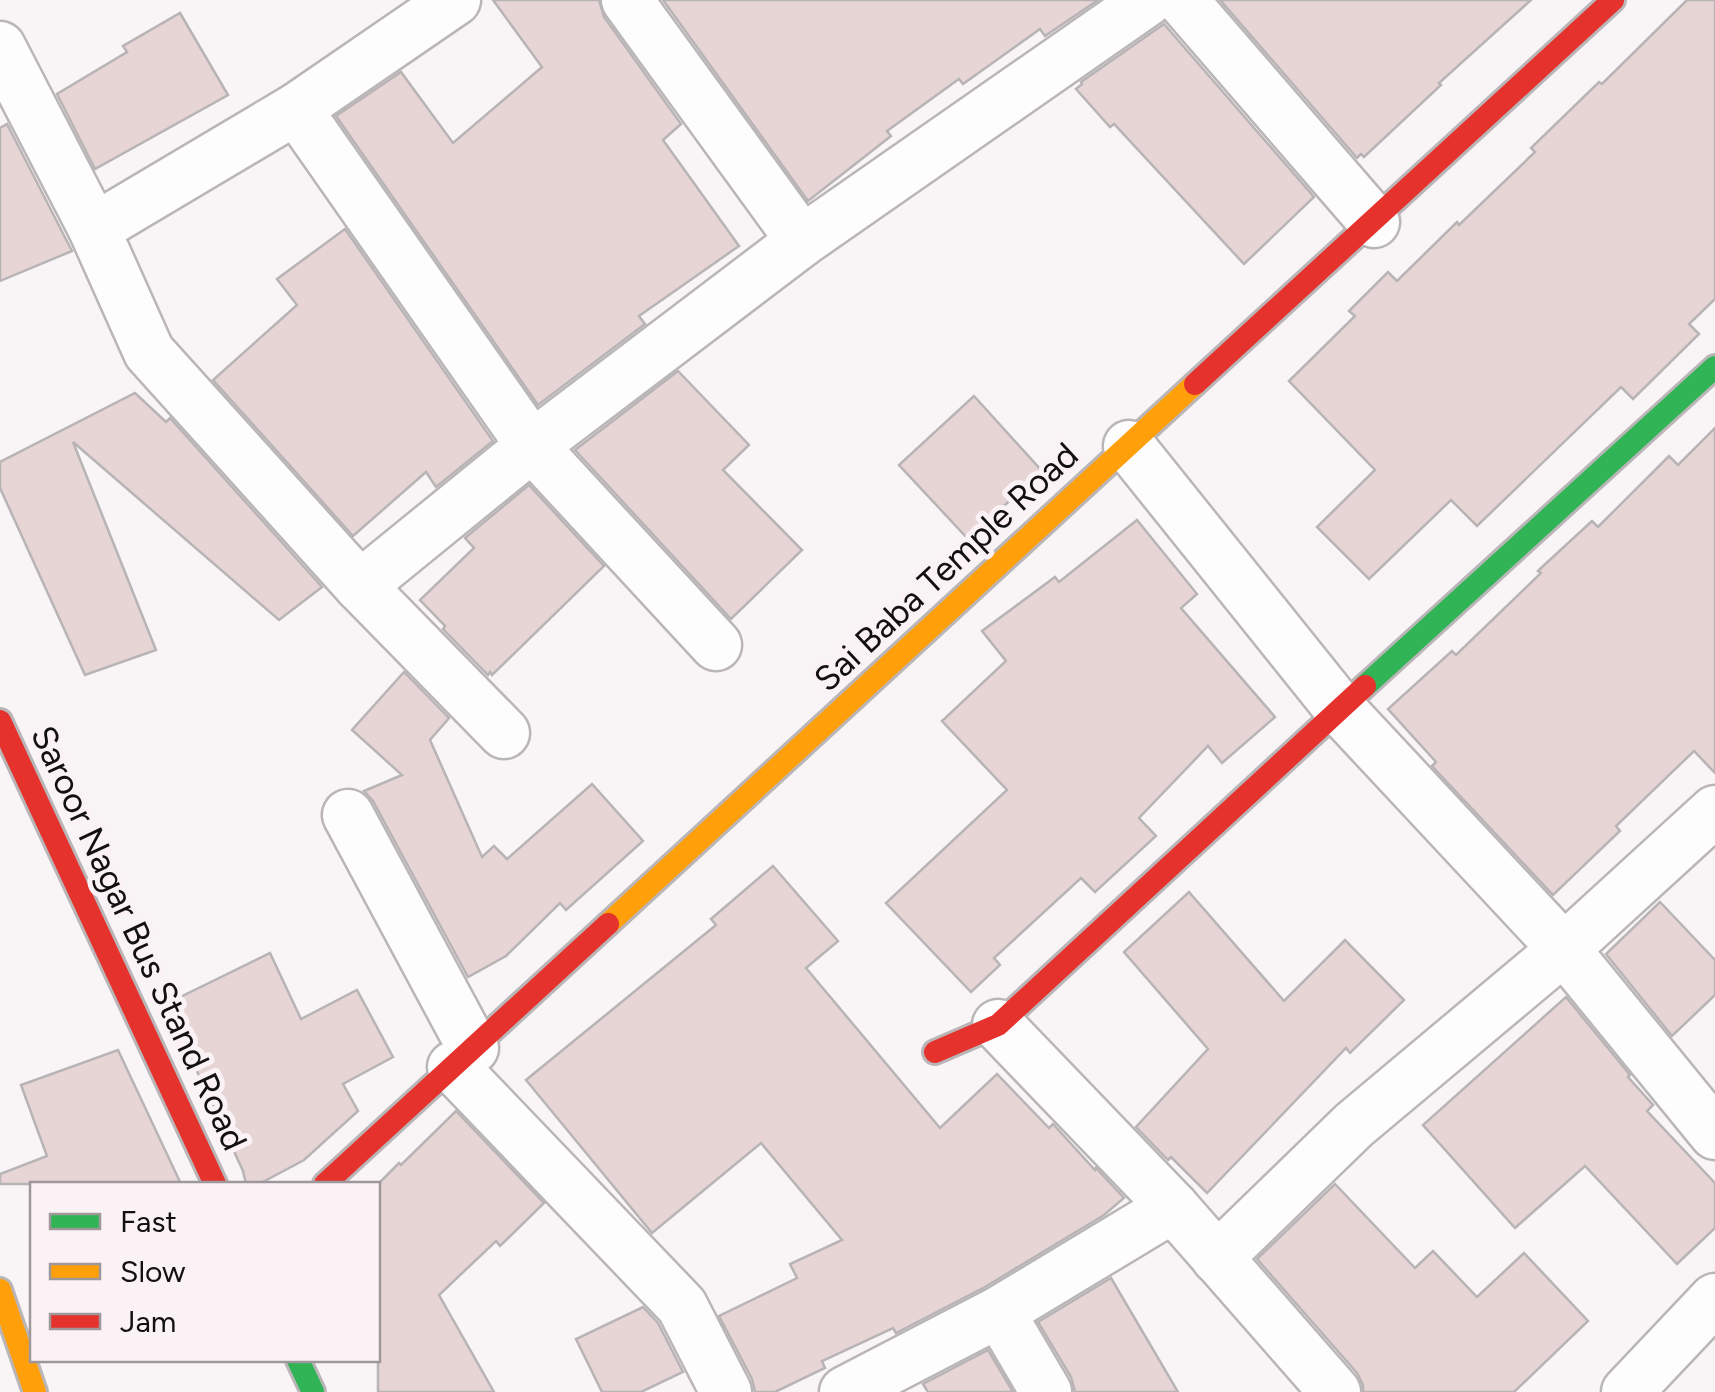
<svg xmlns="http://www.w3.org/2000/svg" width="1715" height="1392" font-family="Figtree,sans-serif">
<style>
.building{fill:#e7d5d6;stroke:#b8b4b5;stroke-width:2.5}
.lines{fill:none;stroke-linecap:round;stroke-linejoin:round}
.street-casing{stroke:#bab6b8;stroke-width:55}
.fast-casing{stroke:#bab6b8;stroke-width:28}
.slow-casing{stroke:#bab6b8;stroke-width:28}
.jam-casing{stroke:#bab6b8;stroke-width:28}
.street{stroke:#fefdfe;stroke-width:50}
.fast{stroke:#30b455;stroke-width:22}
.slow{stroke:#ff9f0a;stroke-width:22}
.jam{stroke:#e5322d;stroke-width:22}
.labels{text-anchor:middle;stroke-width:10;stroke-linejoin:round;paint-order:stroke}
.street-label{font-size:35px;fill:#131011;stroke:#fbf2f6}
</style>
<rect width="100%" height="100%" fill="#f9f4f6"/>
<g class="building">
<polygon points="493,0 599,0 604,17 681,124 663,140 739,246 639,316 645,324 538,405 336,116 401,72 453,143 542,67"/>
<polygon points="663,0 1098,0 1045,36 1040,29 963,84 959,79 887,131 891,136 808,201"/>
<polygon points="1220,0 1531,0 1439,83 1441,85 1364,157 1361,154 1357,158"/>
<polygon points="1687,0 1715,0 1715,299 1689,324 1699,334 1633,399 1621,387 1477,526 1451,500 1369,579 1317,527 1375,470 1289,381 1355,316 1349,311 1388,272 1397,281 1457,222 1459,225 1535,152 1531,148 1599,82 1602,84"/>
<polygon points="180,13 228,95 95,169 57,94 127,52 123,46"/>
<polygon points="1164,24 1314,197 1244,264 1114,124 1110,127 1076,89 1082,84 1081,82"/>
<polygon points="7,124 72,251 0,281 0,128"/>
<polygon points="345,229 493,441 436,487 426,472 353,536 213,380 297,305 277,279"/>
<polygon points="678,371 749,445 723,470 802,550 731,619 575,450"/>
<polygon points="135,393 166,422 170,418 322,587 279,620 73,442 156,650 85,675 0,488 0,462"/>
<polygon points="974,396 1042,471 968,539 899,465"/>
<polygon points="1715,428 1715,773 1694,751 1616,826 1620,831 1553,895 1432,766 1436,762 1388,709 1452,651 1456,655 1541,573 1538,571 1541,568 1592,521 1598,527 1669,456 1678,465"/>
<polygon points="529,485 604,566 492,675 490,672 488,675 443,629 445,626 420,600 474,548 465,538"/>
<polygon points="1137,520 1197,594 1181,608 1275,717 1222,763 1208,746 1139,818 1156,836 1095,892 1081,878 994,958 1000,965 971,992 886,903 1007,790 942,721 1006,661 982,631 1055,577 1059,582"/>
<polygon points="404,672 449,718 430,740 482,857 494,846 507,859 592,784 643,841 566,910 560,903 506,956 468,977 373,801 364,791 402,775 352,730"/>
<polygon points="773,866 838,941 806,968 940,1128 997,1074 1049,1128 1053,1124 1095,1170 1096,1168 1124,1198 1104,1215 985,1287 896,1333 893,1328 822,1361 825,1368 775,1392 755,1392 752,1379 719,1316 797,1278 790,1264 842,1240 761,1143 652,1233 526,1080 716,925 711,919"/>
<polygon points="1189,892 1284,1001 1345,940 1404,1000 1350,1053 1346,1048 1207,1193 1171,1157 1168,1160 1136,1127 1208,1049 1124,952"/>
<polygon points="1660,902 1715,960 1715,995 1672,1036 1606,954"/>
<polygon points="270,953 301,1019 357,990 393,1057 343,1084 358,1111 304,1160 259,1184 246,1184 243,1171 166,1004"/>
<polygon points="1566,997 1630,1075 1628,1077 1653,1105 1647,1111 1715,1183 1715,1228 1677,1264 1585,1166 1515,1228 1423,1125"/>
<polygon points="118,1050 181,1184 0,1184 0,1174 47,1156 21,1085"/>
<polygon points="456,1111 544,1203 500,1246 496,1241 439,1295 494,1392 378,1392 378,1184 399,1163 401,1165"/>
<polygon points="1335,1184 1415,1268 1433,1251 1477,1297 1524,1253 1588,1321 1514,1392 1363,1392 1363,1385 1357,1373 1257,1259"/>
<polygon points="1111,1278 1178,1392 1075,1392 1071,1377 1038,1322"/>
<polygon points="643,1307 658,1323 683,1372 641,1392 602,1392 576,1339"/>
<polygon points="988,1350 1013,1392 928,1392 923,1384"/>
</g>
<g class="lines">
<g class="street-casing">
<g id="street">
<polyline points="627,0 802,241"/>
<polyline points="1182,0 1374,222"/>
<polyline points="0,47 94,229 149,352 360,586 504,733"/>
<polyline points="296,109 532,446 716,645"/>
<polyline points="94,229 296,109 455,0"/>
<polyline points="1129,446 1340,709 1564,949 1715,1134"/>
<polyline points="360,586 532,446 802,241 1148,0"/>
<polyline points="348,815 473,1048"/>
<polyline points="998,1025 1173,1207 1335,1392"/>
<polyline points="453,1067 682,1306 726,1392"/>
<polyline points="1217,1258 1354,1125 1564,949 1715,811"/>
<polyline points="999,1312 1046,1392"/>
<polyline points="845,1392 999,1312 1173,1207"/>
<polyline points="1627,1392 1715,1299"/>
</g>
</g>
<g class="fast-casing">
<g id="fast">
<polyline points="1365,686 1715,367"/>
<polyline points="298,1360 313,1392"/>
</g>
</g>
<g class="slow-casing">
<g id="slow">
<polyline points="608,924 1195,384"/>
<polyline points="0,1290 35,1392"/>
</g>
</g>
<g class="jam-casing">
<g id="jam">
<polyline points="1195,384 1613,0"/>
<polyline points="0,721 215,1184"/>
<polyline points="935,1052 998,1025 1365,686"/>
<polyline points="325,1184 608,924"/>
</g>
</g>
<use href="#street" class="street"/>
<use href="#fast" class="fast"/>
<use href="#slow" class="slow"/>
<use href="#jam" class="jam"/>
</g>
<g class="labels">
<g class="street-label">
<text transform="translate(946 567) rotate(-43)" y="12">Sai Baba Temple Road</text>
<text transform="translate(139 938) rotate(65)" y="12">Saroor Nagar Bus Stand Road</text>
</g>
</g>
<rect x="30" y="1182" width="350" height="180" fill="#fbf2f6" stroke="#9e989a" stroke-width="2.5"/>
<rect x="50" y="1214" width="50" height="15" fill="#30b455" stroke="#9e989a" stroke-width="2.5"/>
<text x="120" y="1232" font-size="30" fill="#131011">Fast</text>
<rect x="50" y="1264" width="50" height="15" fill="#ff9f0a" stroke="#9e989a" stroke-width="2.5"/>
<text x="120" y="1282" font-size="30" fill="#131011">Slow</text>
<rect x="50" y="1314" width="50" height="15" fill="#e5322d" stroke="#9e989a" stroke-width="2.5"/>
<text x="120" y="1332" font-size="30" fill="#131011">Jam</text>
</svg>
